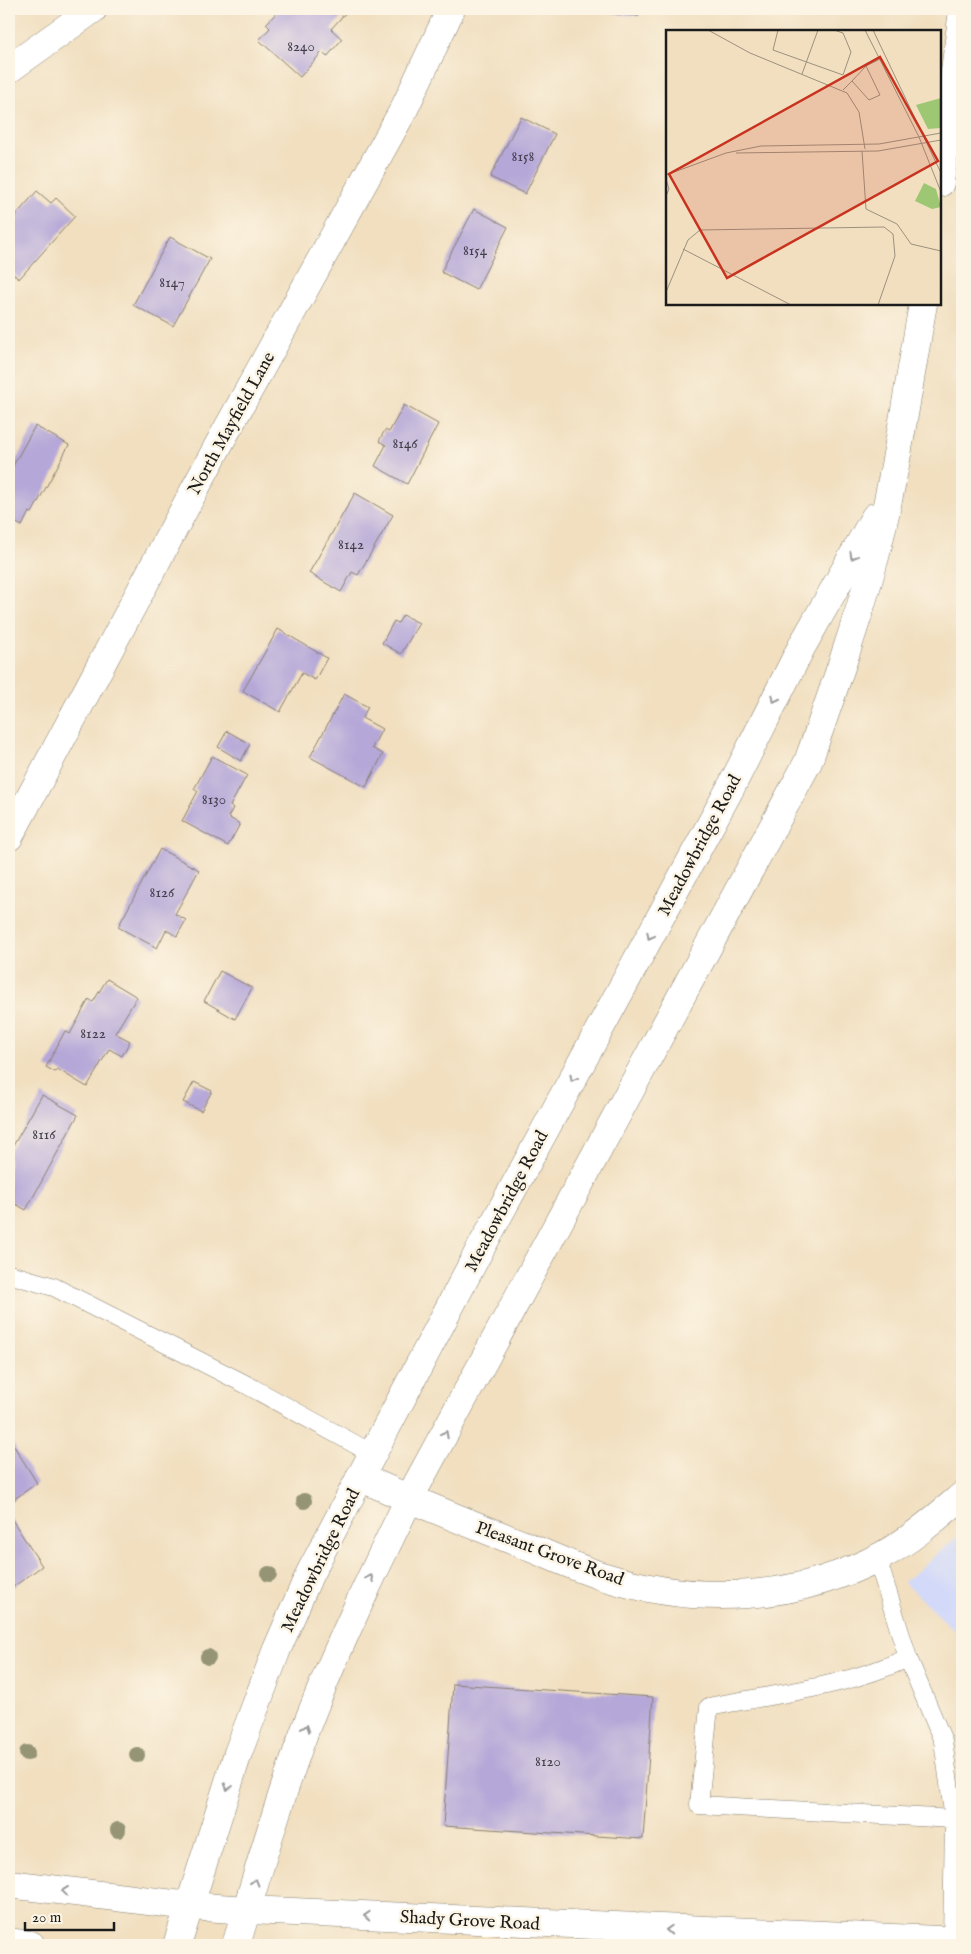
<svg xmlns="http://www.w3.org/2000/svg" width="971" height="1954" font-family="'IM FELL English',serif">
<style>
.built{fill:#d2d9f9}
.building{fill:#b5a7d8}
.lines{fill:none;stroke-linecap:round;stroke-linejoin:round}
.lane-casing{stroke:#867e6e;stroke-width:19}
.street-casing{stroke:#867e6e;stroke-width:29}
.secondary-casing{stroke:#867e6e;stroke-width:29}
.lane{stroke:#fff;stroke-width:18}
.street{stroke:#fff;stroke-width:28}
.secondary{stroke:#fff;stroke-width:28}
.tree{fill:#959576}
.oneway{stroke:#999}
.labels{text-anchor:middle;stroke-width:5;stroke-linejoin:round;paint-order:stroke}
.number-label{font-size:15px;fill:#423f4b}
.street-label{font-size:18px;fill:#1c1c1c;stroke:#fcf5e5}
.inset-road{fill:none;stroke:#9c917e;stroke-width:1}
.view{fill:#c8321e;fill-opacity:0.15;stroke:#c8321e;stroke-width:2.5}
.inset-edge{fill:none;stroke:#1c1c1c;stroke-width:2.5}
</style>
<rect width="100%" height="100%" fill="#fcf5e5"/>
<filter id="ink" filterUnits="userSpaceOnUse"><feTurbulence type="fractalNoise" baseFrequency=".02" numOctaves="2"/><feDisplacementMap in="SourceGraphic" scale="10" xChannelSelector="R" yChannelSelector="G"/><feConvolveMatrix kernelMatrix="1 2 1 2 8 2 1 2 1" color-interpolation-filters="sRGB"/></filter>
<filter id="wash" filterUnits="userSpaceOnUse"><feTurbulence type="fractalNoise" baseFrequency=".0096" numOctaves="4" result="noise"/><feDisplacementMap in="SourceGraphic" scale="20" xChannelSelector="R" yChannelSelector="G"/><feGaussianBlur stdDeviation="1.12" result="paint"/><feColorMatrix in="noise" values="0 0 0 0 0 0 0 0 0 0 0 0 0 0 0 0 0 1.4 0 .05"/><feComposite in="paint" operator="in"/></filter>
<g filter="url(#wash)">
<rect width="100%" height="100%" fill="#f1dfc0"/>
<polygon class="built" points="962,1533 962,1638 904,1582"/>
<g id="blocks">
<g class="building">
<polygon points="280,9 349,9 331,29 342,39 327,57 322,52 300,77 259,40 270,28 266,24"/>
<polygon points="595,9 640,9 639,16 595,12"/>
<polygon points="521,117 555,134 525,194 490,177"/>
<polygon points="37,191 51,203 56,198 75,216 19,279 9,270 9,223"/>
<polygon points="474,209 508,227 476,290 441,272"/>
<polygon points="170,237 210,259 173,326 133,305"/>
<polygon points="404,405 438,424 407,484 375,466 386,445 379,441 385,430 389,432"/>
<polygon points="35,426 69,445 32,513 29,512 22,526 9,519 9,473"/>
<polygon points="355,493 393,515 358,575 352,572 341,592 309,573"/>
<polygon points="403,615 419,623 401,654 382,643 394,621 398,623"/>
<polygon points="278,629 327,658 315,680 302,673 280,712 243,691"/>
<polygon points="344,694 368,707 362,718 382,729 372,748 383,754 366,787 310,757"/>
<polygon points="227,731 250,744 241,761 218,747"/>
<polygon points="212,756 247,775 230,806 233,808 228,817 240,824 228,846 182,821 198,791 194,789"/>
<polygon points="160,849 199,870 175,914 186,920 177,936 166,930 157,948 118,927"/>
<polygon points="220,971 252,988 235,1019 204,1001"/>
<polygon points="107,979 137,997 115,1033 130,1041 122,1056 109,1049 87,1087 57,1069 55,1072 46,1067 65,1031 70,1034 89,999 93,1002"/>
<polygon points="194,1082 212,1091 201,1111 183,1102"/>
<polygon points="42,1095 78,1115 26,1210 9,1200 9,1153"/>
<polygon points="9,1438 37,1483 9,1503"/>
<polygon points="9,1515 42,1566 9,1590"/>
<polygon points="453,1684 653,1697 643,1839 443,1826"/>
</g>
</g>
</g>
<g filter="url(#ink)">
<use href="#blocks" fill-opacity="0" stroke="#867e6e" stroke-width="1"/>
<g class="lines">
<g class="lane-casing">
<g id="lane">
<polyline points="9,1274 54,1287 247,1385 373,1454"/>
<path d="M 877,1558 L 908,1658 C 842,1688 779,1693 709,1707 L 699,1805 L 954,1819 L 952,1941"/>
<polyline points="908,1658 943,1741 954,1819"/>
</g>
</g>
<g class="street-casing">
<g id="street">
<polyline points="9,69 93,9"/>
<polyline points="9,837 219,444 404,109 451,9"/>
<path d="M 360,1477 C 414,1502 469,1523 524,1545 C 551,1556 578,1569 605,1577 C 699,1606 797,1601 883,1555 C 912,1539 937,1517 962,1496"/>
</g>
</g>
<g class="secondary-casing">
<g id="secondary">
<polyline points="940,183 962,18"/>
<polyline points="9,1884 190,1906 247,1910 962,1941"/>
<polyline points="9,1942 31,1945"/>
<polyline points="177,1945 238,1753 277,1649 310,1573 477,1255 731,787 802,646 875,517"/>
<path d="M 236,1945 C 259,1869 281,1792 310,1717 C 339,1643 374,1571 409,1499 L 808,762 C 832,694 856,626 875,557 C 896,474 908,388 923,304"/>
</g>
</g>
<use href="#lane" class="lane"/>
<use href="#street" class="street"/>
<use href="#secondary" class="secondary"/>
</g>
<g class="tree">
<circle cx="304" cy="1501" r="8"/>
<circle cx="269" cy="1574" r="8"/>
<circle cx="208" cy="1657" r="8"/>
<circle cx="27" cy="1753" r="8"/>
<circle cx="137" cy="1755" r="8"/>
<circle cx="118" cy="1830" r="8"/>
</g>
<defs><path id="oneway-chevron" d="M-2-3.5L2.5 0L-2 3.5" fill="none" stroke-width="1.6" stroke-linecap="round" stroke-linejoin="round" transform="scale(1.25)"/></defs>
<g class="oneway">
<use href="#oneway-chevron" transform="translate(853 556) rotate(120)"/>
<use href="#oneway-chevron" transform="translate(775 699) rotate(117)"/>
<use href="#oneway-chevron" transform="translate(650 936) rotate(118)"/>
<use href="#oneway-chevron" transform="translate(573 1078) rotate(118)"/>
<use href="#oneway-chevron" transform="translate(445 1434) rotate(-62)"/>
<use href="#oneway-chevron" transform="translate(370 1578) rotate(-64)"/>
<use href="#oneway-chevron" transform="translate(306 1728) rotate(-70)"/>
<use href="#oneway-chevron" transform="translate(228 1787) rotate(108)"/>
<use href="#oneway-chevron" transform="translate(255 1882) rotate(-73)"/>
<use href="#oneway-chevron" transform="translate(65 1891) rotate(-173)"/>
<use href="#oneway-chevron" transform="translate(367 1916) rotate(-177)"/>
<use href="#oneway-chevron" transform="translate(669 1930) rotate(-177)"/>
</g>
</g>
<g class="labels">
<g class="number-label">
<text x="301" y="51">8240</text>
<text x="523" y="161">8158</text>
<text x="475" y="255">8154</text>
<text x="172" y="287">8147</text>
<text x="405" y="448">8146</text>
<text x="351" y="549">8142</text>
<text x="214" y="804">8130</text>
<text x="162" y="897">8126</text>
<text x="93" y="1038">8122</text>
<text x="44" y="1139">8116</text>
<text x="548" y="1766">8120</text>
</g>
<g class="street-label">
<text transform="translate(231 423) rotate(-61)" y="6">North Mayfield Lane</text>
<text transform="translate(699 845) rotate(-62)" y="6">Meadowbridge Road</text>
<text transform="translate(506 1201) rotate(-62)" y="6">Meadowbridge Road</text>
<text transform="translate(550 1553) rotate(20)" y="6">Pleasant Grove Road</text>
<text transform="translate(320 1560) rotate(-64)" y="6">Meadowbridge Road</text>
<text transform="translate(470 1920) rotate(3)" y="6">Shady Grove Road</text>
</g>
</g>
<g transform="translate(666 30)">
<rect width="275" height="275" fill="#f1dfc0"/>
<path d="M 275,68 L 275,98 L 262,99 L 250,75 ZM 258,153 L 270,159 L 275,177 L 266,179 L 249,171 Z" fill="#9dc773"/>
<path class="inset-road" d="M 42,0 L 84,23 L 181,63 L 193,82 L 199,119M 112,0 L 107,20 L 177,45 L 185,22 L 177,3 L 168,0M 199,0 L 253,107 L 275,162M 207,0 L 275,143M 136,44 L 152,0M 186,51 L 200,36M 177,60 L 186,51 L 203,70 L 214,65 L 200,36 L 214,29M 196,121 L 200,179 L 231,194 L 245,214 L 275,221M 70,123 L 212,121 L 275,110M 0,145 L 60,123 L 95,116 L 213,114 L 275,103M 0,149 L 3,159 L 0,166M 17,219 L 125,275M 0,262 L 22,210 L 34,200 L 218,197 L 227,204 L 229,226 L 212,275"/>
<path class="view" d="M 214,27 L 272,131 L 61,248 L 3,144 Z"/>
<rect width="275" height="275" class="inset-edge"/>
</g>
<rect width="971" height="1954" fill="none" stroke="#fcf5e5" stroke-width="30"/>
<path d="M25 1922v8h89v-8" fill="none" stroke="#1c1c1c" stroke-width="2.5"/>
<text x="32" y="1922" font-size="15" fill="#1c1c1c" stroke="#fcf5e5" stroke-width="4" paint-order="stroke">20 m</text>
</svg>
